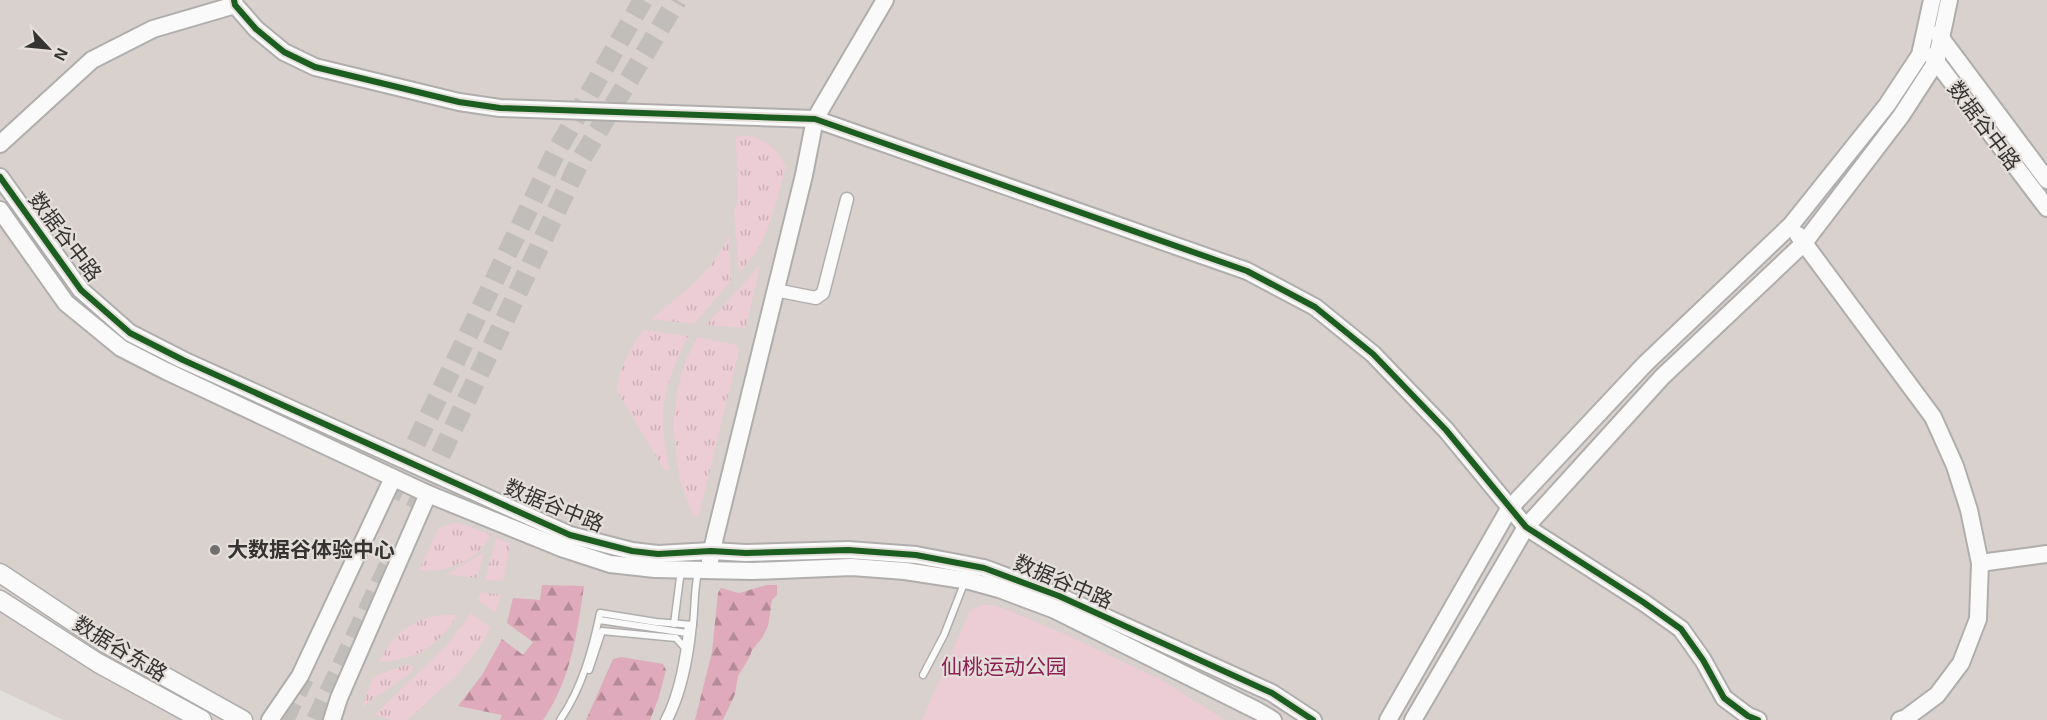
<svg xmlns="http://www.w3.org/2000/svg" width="2047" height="720" font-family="Helvetica,'Noto Sans SC',sans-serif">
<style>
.built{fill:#d9d1cd}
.grass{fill:url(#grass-tufts)}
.forest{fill:url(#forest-firs)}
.park{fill:#ecccd5}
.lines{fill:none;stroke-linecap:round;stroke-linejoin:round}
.primary-tunnel{stroke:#c0bdbb;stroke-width:20;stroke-dasharray:20 10;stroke-linecap:butt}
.service-casing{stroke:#b0aead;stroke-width:9}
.minor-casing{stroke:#b0aead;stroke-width:15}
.tertiary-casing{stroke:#b0aead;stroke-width:20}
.secondary-casing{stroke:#b0aead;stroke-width:21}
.service{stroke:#fbfafa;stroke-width:6}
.minor{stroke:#fbfafa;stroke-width:12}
.tertiary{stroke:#fbfafa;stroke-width:16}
.secondary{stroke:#fbfafa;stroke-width:18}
.cycleway-casing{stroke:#e4dfdb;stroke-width:10}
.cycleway{stroke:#1b5e20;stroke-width:6}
.poi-dot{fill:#72706e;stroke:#e4dfdb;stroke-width:2}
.labels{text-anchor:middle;stroke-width:4.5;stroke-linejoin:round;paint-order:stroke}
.street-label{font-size:21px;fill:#363433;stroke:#e4dfdb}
.poi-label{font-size:21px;font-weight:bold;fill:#363433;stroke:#e4dfdb;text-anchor:start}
.park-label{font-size:21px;fill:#8e1f54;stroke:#e4dfdb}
</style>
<defs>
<pattern id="grass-tufts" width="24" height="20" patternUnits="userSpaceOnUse" patternTransform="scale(1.5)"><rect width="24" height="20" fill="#ecccd5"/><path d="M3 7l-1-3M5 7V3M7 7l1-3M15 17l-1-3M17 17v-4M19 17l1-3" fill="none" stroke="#cbb0b7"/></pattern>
<pattern id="forest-firs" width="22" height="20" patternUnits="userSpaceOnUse" patternTransform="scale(1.5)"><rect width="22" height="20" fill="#deaabc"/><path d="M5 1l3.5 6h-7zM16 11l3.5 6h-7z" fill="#b58b99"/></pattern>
</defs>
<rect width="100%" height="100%" fill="#e2dfdd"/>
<polygon class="built" points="0,0 2047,0 2047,720 63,720 0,690"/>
<g class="grass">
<path d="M 739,136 C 763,134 776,148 786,167 C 775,204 769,245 739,272 L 734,212 L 738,199 L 736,138 Z"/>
<path d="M 729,236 L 731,281 L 694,324 L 651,319 C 681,294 712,273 729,236 Z"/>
<polygon points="760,265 746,328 706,325"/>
<path d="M 643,330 L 688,336 C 675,362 662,393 663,423 C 663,437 666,451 668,465 L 670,471 L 663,468 L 617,391 C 618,370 631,347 643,330 Z"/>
<polygon points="697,337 737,345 739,350 699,515 693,517 679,476 673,425 677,392 685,362"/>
<path d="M 452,523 L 460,523 L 491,535 C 481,559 443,575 419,570 L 438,529 Z"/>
<polygon points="496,538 510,543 503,581 485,580"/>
<polygon points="484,552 477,578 447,574 480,555"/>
<polygon points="481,592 501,595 495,613 478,600"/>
<path d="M 471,613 L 490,627 C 476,664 435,693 408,720 L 391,720 L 374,715 L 446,646 Z"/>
<path d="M 442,615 L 458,615 C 435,649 419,658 379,662 C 392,635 411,619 442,615 Z"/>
<polygon points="408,664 413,667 412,672 362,707 373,677"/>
</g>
<g class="forest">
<path d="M 542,585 L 584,586 C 577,633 571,680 543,720 L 500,720 L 502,715 L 458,706 L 482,675 L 502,639 L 523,655 L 533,642 L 507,623 L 513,598 L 540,600 Z"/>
<polygon points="767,585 777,585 777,595 772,600 768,626 762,638 752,650 749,658 738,676 735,694 723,720 695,720 712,652 718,593 721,588 739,593"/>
<polygon points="621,657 663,664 666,670 658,700 650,720 586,720 613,659"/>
</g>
<polygon class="park" points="981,605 995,605 1067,635 1163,681 1225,720 922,720 970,611"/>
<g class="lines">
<g class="primary-tunnel">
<polyline points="390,497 556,152 643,0"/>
<polyline points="415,509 580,161 677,0"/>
<polyline points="284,720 304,678"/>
<polyline points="316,720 389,565"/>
</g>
<g class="service-casing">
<g id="service">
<polyline points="599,620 687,633"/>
<polyline points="674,624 681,570"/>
<polyline points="589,670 602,631 676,638 685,648"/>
<polyline points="923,675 944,635 965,581"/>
<path d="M 560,720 C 582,688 592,651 600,613 L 656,622 L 693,625"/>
<path d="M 664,720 C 679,692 684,656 688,625"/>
<path d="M 669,720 C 684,691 690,656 693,624 C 695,607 694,589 698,573"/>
</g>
</g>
<g class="minor-casing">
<polyline id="minor" points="775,290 816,298 823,293 847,199"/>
</g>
<g class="tertiary-casing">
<g id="tertiary">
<polyline points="234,0 235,5 256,29 284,52 315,67 459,102 500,108 815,119 1247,271 1315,307 1373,354 1446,430 1526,527 1643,602 1681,629 1703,660 1724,698 1748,716 1758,720"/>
<polyline points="1938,34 2047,180"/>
<polyline points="1932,56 2047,208"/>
<polyline points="0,144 92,60 153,29 235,5"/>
<polyline points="0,177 81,290 130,333 183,360 570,535 632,551 658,554 711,551 746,553 848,550 916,555 984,568 1059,596 1272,693 1313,720"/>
<polyline points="0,210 66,303 121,348 166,371 428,494 564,549 610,564 655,569 753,571 852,567 905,571 970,581 999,589 1055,610 1258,711 1273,720"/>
<polyline points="1798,235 1933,417 1955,466 1969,510 1980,563 1978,619 1961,663 1937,695 1906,718 1900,720"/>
<polyline points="710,561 715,537 804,175 815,119 885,0"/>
<polyline points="1980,563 2047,554"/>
<polyline points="270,720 300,676 393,478"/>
<polyline points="332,720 339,698 428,494"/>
<polyline points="1388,720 1509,509 1645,364 1791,225 1887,105 1920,55 1932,0"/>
<polyline points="1413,720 1526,527 1662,377 1804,243 1901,116 1936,62 1949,0"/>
</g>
</g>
<g class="secondary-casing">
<g id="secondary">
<polyline points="0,573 105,643 243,720"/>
<polyline points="0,600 98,663 202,720"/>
</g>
</g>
<use href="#service" class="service"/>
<use href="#minor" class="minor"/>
<use href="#tertiary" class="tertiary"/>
<use href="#secondary" class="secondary"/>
<g class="cycleway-casing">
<g id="cycleway">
<polyline points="234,0 235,5 256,29 284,52 315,67 459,102 500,108 815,119 1247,271 1315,307 1373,354 1446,430 1526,527 1643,602 1681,629 1703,660 1724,698 1748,716 1758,720"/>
<polyline points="0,177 81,290 130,333 183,360 570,535 632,551 658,554 711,551 746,553 848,550 916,555 984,568 1059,596 1272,693 1313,720"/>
</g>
</g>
<use href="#cycleway" class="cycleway"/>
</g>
<circle class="poi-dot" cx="215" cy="550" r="6"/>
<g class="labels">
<g class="street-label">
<text transform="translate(1984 126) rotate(53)" y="7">数据谷中路</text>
<text transform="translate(65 237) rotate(53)" y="7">数据谷中路</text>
<text transform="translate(554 506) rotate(22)" y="7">数据谷中路</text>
<text transform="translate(1063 582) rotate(23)" y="7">数据谷中路</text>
<text transform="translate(120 649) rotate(31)" y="7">数据谷东路</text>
</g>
<g class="poi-label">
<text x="227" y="557">大数据谷体验中心</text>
</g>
<g class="park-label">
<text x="1004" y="674">仙桃运动公园</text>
</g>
</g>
<g transform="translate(48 48) rotate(116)" stroke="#e4dfdb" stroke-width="4.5" paint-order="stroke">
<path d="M0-4.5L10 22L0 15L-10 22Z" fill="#363433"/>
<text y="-9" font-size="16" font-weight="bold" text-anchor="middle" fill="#363433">N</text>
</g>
</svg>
